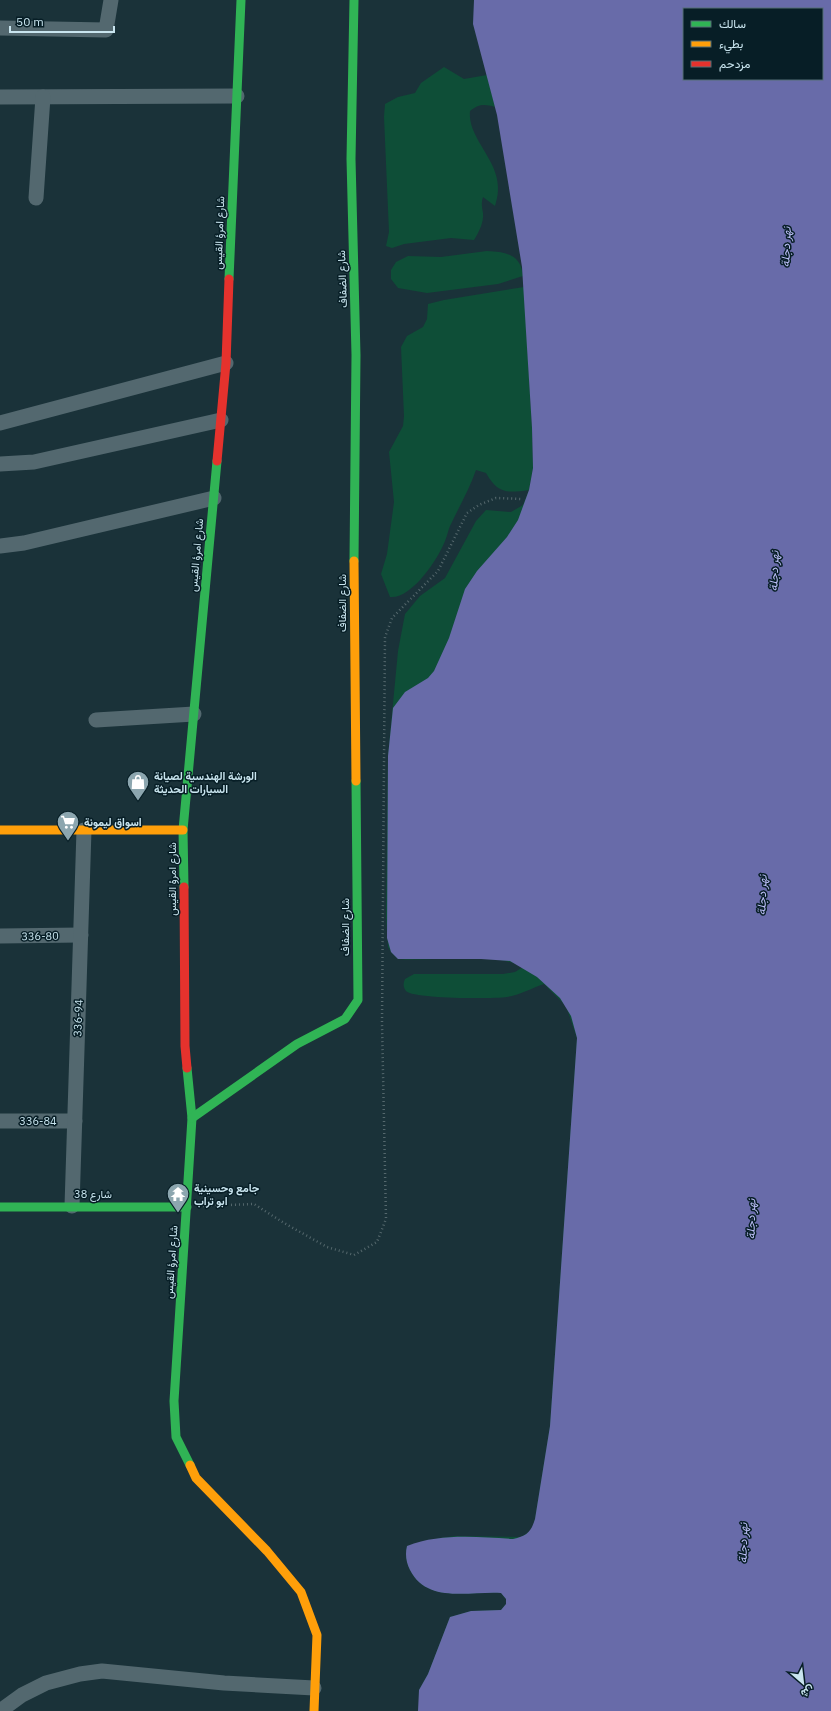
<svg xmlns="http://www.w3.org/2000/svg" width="831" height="1711" font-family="'IBM Plex Sans',Vazirmatn,sans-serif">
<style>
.green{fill:#0e4e37}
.water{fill:#686ba9;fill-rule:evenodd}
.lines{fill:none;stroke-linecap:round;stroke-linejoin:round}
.path{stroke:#55686d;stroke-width:2.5;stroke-dasharray:1 3;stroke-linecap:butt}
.street{stroke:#53686f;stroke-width:15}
.fast{stroke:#30b455;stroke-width:9}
.slow{stroke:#ff9f0a;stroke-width:9}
.jam{stroke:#e5322d;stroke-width:9}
.labels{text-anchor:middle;stroke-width:3;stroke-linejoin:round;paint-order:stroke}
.street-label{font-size:11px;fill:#c9e5ef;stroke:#071e26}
.poi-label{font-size:11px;font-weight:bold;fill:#c9e5ef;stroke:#071e26;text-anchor:start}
.water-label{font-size:12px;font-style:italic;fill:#b9bcf4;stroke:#071e26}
</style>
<rect width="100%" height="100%" fill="#1a3239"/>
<g class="green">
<path d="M 444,67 L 464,79 L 487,75 L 495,107 C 484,104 479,104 470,111 C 467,143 510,165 495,206 L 483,197 C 481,203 482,207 483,213 C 484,222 479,232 474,240 L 451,238 L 404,244 L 392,248 L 386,246 L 389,232 L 384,117 L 385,104 L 398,97 L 415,93 L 421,83 Z"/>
<path d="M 487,251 C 506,252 521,254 523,276 L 498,284 L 427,293 L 398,288 L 391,279 L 391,270 L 396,262 L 408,256 L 441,257 Z"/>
<path d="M 524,287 L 532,428 L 533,468 L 529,490 L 567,751 L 595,1418 L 468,1684 L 419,1690 L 428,1674 L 450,1617 L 471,1611 L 501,1610 L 506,1604 L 506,1599 L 501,1593 C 470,1591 427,1604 410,1570 C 406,1562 405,1554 407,1546 L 440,1538 L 455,1536 L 521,1537 L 532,1530 L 535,1519 L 550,1426 L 577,1038 L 566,1006 L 544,984 C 532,988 520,995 507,997 C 493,999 413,999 406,991 C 403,987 403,983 405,979 L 414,974 L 503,974 L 515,972 L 523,967 C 488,950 436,962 398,959 L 391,952 L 388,947 L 386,916 L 388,756 L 398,651 L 405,614 L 420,596 L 445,578 L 476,521 L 486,510 L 511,512 L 523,505 L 529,490 C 507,493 498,494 486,473 L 476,470 C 469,490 459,507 450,526 C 448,531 447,536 445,541 C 438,559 412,599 390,597 L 381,574 L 387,554 L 394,502 L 389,452 L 403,426 L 404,416 L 401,347 L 407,336 L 423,327 L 427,319 L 428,304 L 444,300 Z"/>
</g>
<path class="water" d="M 474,0 L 831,0 L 831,1711 L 418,1711 L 419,1690 L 428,1674 L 450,1617 L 471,1611 L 501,1610 L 506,1604 L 506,1599 L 501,1593 C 470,1591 427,1604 410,1570 C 406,1562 405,1554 407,1546 C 440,1533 478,1537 513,1539 C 527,1536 531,1532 535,1519 L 550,1426 L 577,1038 L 571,1016 L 560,998 L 537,977 L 510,961 L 481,959 L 398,959 L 391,952 L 387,938 L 388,756 L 393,708 L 405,692 L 428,678 L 434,671 L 449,638 L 465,589 L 477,571 L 507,537 L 518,520 L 529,490 L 533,468 L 532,428 L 522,267 L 497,115 L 473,24 ZM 684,9 L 822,9 L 822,79 L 684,79 Z"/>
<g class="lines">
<polyline class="path" points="203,1206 254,1204 284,1223 327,1247 354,1255 377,1242 386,1219 382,1023 385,637 392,618 438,571 467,513 479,505 496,498 522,499"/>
<g class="street">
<polyline points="0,28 106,30 111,0"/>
<polyline points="0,97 237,96"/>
<polyline points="36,198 43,97"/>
<polyline points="0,423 226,363"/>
<polyline points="0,464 34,462 221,420"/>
<polyline points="0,546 24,543 214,498"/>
<polyline points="96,720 194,714"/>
<polyline points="0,936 81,935"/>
<polyline points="0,1121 75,1121"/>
<polyline points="72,1206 84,830"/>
<polyline points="0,1711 22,1695 46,1683 80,1674 102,1671 224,1683 314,1688"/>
</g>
<g class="fast">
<polyline points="354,0 351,159 356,355 354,561"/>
<polyline points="229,279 241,0"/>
<polyline points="184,887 183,830 217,461"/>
<polyline points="187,1068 192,1118 174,1401 176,1437 190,1465"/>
<polyline points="192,1118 297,1044 345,1019 358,1000 356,781"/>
<polyline points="0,1207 187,1207"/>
</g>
<g class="slow">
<polyline points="354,561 356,781"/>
<polyline points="0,830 183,830"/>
<polyline points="190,1465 196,1478 267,1551 301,1592 317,1635 314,1711"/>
</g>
<g class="jam">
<polyline points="217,461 226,363 229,279"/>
<polyline points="184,887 185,1046 187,1068"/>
</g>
</g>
<defs>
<g id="shop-pin" transform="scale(1.15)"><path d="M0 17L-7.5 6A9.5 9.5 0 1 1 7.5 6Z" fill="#8ca6af" stroke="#071e26"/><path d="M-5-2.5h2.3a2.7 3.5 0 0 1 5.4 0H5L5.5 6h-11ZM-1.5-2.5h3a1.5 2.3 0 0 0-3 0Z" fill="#fff"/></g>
<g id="supermarket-pin" transform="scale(1.15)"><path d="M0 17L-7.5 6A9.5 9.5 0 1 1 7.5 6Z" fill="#8ca6af" stroke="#071e26"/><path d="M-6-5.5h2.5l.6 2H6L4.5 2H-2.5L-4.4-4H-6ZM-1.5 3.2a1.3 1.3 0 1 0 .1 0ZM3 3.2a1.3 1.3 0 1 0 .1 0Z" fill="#fff"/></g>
<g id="temple-pin" transform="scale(1.15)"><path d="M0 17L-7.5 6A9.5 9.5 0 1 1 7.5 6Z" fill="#8ca6af" stroke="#071e26"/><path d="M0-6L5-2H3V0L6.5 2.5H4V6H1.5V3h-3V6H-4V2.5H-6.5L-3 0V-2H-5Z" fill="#fff"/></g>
</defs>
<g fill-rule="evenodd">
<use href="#shop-pin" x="138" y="782"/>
<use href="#supermarket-pin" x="68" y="822"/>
<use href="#temple-pin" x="178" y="1194"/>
</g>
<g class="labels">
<g class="street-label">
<text transform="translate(219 233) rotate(-88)" y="4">شارع امرؤ القيس</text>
<text transform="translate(342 279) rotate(-92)" y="4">شارع الضفاف</text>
<text transform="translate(196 555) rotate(-85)" y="4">شارع امرؤ القيس</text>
<text transform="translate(342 603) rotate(-90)" y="4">شارع الضفاف</text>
<text transform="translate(172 879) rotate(-90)" y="4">شارع امرؤ القيس</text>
<text transform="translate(345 927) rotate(-90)" y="4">شارع الضفاف</text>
<text transform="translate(40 936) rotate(-1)" y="4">336-80</text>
<text transform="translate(78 1018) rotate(-88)" y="4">336-94</text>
<text x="38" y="1125">336-84</text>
<text x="93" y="1198">شارع 38</text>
<text transform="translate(171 1262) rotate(-86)" y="4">شارع امرؤ القيس</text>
</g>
<g class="poi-label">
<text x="154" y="780">الورشة الهندسية لصيانة<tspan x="154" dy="13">السيارات الحديثة</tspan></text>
<text x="84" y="826">اسواق ليمونة</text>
<text x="194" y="1192">جامع وحسينية<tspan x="194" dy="13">ابو تراب</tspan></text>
</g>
<g class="water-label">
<text transform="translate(786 247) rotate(-88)" y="4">نهر دجلة</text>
<text transform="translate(774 571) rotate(-88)" y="4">نهر دجلة</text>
<text transform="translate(762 895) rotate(-88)" y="4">نهر دجلة</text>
<text transform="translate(751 1219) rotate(-89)" y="4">نهر دجلة</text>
<text transform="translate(743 1543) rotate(-89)" y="4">نهر دجلة</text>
</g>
</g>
<rect x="683" y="8" width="140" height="72" fill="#071e26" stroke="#556e76"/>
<rect x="691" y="21" width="20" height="6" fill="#30b455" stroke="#556e76"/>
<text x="719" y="28" font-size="12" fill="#c9e5ef">سالك</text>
<rect x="691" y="41" width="20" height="6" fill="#ff9f0a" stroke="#556e76"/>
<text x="719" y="48" font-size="12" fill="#c9e5ef">بطيء</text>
<rect x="691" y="61" width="20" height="6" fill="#e5322d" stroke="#556e76"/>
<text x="719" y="68" font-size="12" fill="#c9e5ef">مزدحم</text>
<g transform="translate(803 1683) rotate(152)" stroke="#071e26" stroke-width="3" paint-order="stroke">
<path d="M0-3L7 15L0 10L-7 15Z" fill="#c9e5ef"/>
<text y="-6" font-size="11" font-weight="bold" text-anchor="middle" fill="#c9e5ef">ش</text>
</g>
<path d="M10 26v6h104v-6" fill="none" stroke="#c9e5ef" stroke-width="2"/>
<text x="16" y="26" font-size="12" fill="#c9e5ef" stroke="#071e26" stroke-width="3" paint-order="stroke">50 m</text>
</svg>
